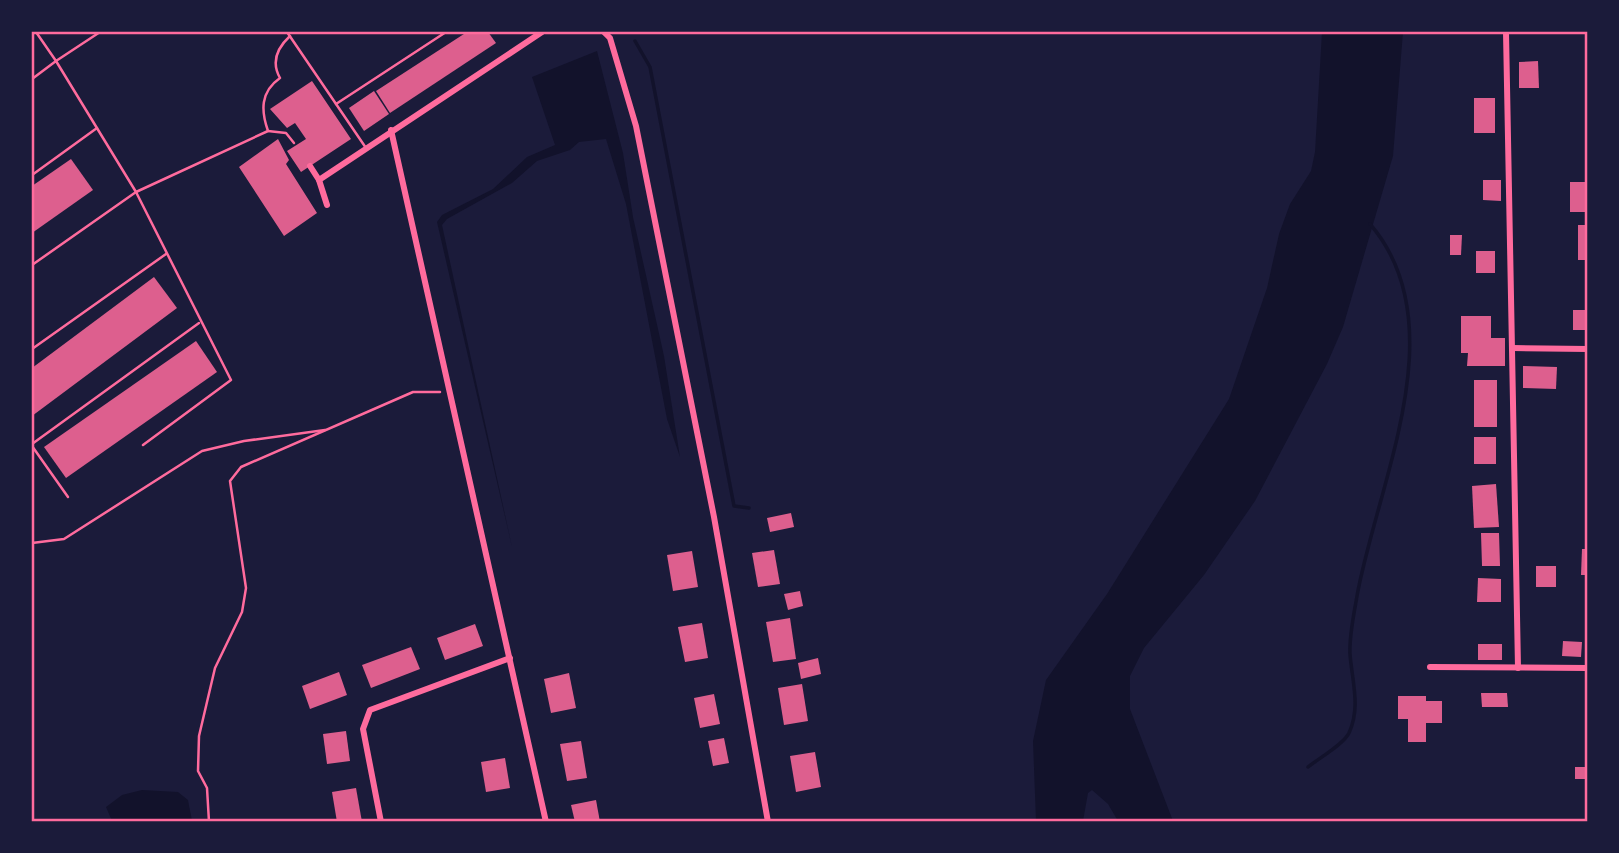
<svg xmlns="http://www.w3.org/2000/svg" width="1619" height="853" font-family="Rubik,sans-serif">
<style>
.water{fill:#12122b}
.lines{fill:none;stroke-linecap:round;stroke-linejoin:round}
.stream{stroke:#12122b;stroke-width:3.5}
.building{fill:#dd5f8e}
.path{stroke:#ff6b9d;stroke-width:2.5}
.service{stroke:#ff6b9d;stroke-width:2.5}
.minor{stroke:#ff6b9d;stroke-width:6}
.neatline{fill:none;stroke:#ff6b9d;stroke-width:2.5}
</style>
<rect width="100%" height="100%" fill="#1b1b3a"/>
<g class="water">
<polygon points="1322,32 1403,32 1393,156 1343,327 1327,364 1255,501 1204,575 1144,648 1130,676 1130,709 1173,821 1118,821 1108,804 1092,790 1088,793 1083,821 1036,821 1033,741 1046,680 1107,594 1229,399 1267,288 1279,234 1290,204 1311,171 1315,152"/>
<polygon points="597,51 623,153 633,217 664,356 680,457 667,419 626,204 606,139 579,142 570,150 537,161 512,183 447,219 442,225 512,547 437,222 442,215 493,189 527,157 555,145 532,77"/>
<polygon points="142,790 178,792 188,800 192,821 112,821 106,807 122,795"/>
</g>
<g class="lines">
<g class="stream">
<polyline points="635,41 650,67 734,506 749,508"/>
<path d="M 1308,767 C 1319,758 1343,745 1349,733 C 1361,707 1352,681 1350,654 C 1349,636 1354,614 1357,596 C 1377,484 1457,325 1370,224"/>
</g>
</g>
<g class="building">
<polygon points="467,32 488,32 496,43 390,113 376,91"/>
<polygon points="1538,61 1539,88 1519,88 1519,62"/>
<polygon points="312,81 351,139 301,172 287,151 306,139 295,123 287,128 270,109"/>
<polygon points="374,91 389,114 364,131 349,108"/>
<rect x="1474" y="98" width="21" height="35"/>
<polygon points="278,139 289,160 286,164 317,213 284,236 239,167"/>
<polygon points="71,159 93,190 32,233 32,186"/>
<polygon points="1483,180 1501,180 1501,201 1483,200"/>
<rect x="1570" y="182" width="18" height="30"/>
<rect x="1578" y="225" width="10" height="35"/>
<polygon points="1450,235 1462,235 1461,255 1450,255"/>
<rect x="1476" y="251" width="19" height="22"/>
<polygon points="154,277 177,308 32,416 32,368"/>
<rect x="1573" y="310" width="15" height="20"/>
<polygon points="1461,316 1491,316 1491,338 1505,338 1505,366 1467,366 1468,353 1461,353"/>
<polygon points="196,341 217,372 66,478 44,447"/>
<polygon points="1523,366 1557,367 1556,389 1523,388"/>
<rect x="1474" y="380" width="23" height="47"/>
<rect x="1474" y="437" width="22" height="27"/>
<polygon points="1496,484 1499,527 1474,528 1472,486"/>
<polygon points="791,513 794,527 770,532 767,518"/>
<polygon points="1481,533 1499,533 1500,566 1482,566"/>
<polygon points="1582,549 1588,549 1588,575 1581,575"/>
<polygon points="774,550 780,584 758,587 752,553"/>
<polygon points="692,551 698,587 673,591 667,555"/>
<rect x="1536" y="566" width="20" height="21"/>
<polygon points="1478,578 1501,579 1501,602 1477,602"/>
<polygon points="800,591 803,606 788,610 784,594"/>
<polygon points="790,618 796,659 773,662 766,622"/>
<polygon points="702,623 708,658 685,662 678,627"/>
<polygon points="475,624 483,646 445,660 437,638"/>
<polygon points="1563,641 1582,642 1581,657 1562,656"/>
<rect x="1478" y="644" width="24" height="16"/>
<polygon points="411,647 420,669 371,688 362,665"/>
<polygon points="818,658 821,674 801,679 798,663"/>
<polygon points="339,672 347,695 310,709 302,686"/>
<polygon points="569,673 576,708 551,713 544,679"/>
<polygon points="802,684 808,721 784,725 778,688"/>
<polygon points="1481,693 1507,693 1508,707 1482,707"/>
<polygon points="714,694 720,724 700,728 694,698"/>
<polygon points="1398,696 1426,696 1426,701 1442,701 1442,723 1426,723 1426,742 1408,742 1408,719 1398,719"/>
<polygon points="346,731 350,761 327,764 323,734"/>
<polygon points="724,738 729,763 713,766 708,741"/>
<polygon points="581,741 587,778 567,781 560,744"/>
<polygon points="815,752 821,787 796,792 790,756"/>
<polygon points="505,758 510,788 486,792 481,762"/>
<rect x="1575" y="767" width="13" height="12"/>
<polygon points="356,788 362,822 337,822 332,792"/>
<polygon points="596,800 600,822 575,822 571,805"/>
</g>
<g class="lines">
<g class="path">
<polyline points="32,543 64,539 202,451 244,441 325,430"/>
<polyline points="209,822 207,788 198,771 199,736 215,668 242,612 246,588 230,481 241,467 413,392 440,392"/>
</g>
<g class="service">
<polyline points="36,32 56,61 100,32"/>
<polyline points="287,32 366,148"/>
<polyline points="32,79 56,61 136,192 32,265"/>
<polyline points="336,104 446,32"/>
<polyline points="268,131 286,133 294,143"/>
<polyline points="32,175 97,128"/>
<polyline points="32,349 166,254"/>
<polyline points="32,444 199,323"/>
<path d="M 143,445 L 231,380 L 136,192 L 268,131 C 261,111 260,92 280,78 C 271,62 277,48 290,36"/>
<polyline points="32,446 68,497"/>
</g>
<g class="minor">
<polyline points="604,32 610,38 636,126 714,517 768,822"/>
<polyline points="1506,32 1518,668"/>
<polyline points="391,130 546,822"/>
<polyline points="310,166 319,180 542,32"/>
<polyline points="319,180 327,205"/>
<polyline points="1513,348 1588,349"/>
<polyline points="1430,667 1588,668"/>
<polyline points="381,822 363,729 370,710 510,658"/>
</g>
</g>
<rect width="1619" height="853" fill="none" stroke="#1b1b3a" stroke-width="66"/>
<rect x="33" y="33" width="1553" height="787" class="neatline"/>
</svg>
